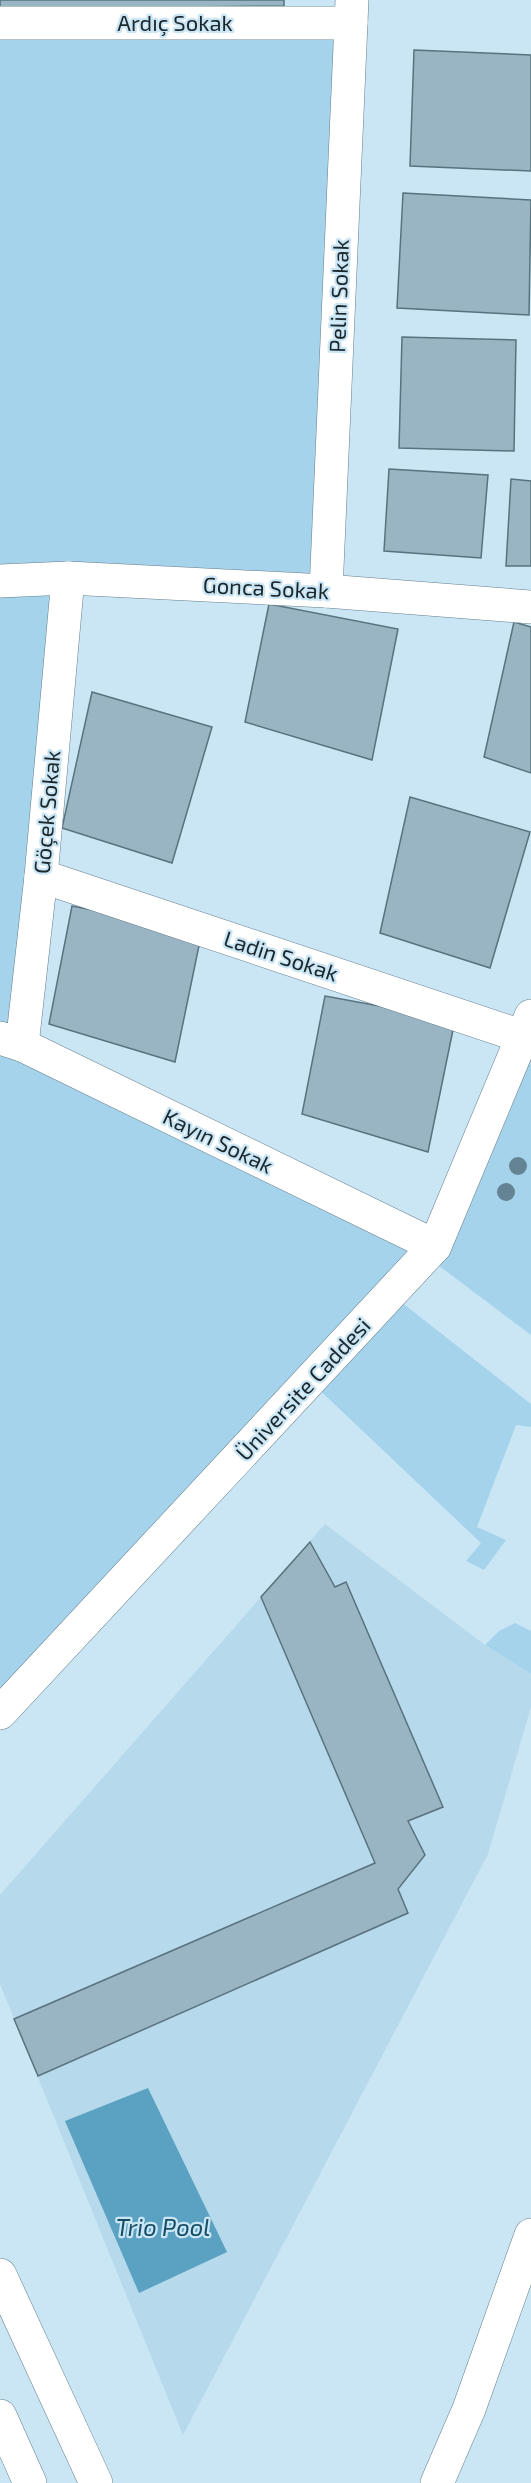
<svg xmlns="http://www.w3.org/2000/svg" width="531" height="2483" font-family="'Exo 2',sans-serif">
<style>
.built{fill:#b6d9eb}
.green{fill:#a5d3eb}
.water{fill:#5aa1c2}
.building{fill:#99b4c2;stroke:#59727f;stroke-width:1.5}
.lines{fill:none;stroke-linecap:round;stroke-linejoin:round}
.minor-casing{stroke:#647e8b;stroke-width:34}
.major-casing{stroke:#647e8b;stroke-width:34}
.highway-casing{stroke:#647e8b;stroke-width:34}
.minor{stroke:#fff;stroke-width:33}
.major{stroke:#fff;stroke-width:33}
.highway{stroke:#fff;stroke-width:33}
.tree{fill:#658493}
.labels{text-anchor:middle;stroke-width:4.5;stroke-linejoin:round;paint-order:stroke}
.street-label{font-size:22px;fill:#1c272c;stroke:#cae6f5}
.water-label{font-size:24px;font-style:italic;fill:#144d65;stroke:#cae6f5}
</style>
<rect width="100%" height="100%" fill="#cae6f5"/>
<polygon class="built" points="325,1524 485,1645 531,1674 531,1707 488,1854 183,2435 0,1984 0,1895"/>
<g class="green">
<polygon points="0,23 351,23 326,591 68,578 22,1045 426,1256 531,1016 531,1335 426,1256 391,1294 531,1404 531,1427 516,1425 477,1527 506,1540 484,1570 466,1561 481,1543 310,1381 0,1713"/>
<polygon points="515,1623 531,1631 531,1674 485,1645 499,1631"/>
</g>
<polygon class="water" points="148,2088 227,2252 139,2293 65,2121"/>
<g class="building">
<polygon points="0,0 284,0 284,6 0,9"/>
<polygon points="414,50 531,55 531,171 410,166"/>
<polygon points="403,193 531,200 529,315 397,308"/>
<polygon points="402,337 516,340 514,451 399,448"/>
<polygon points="389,469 488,475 481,558 384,551"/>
<polygon points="511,479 531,481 531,566 506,566"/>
<polygon points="269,604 398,629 372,760 245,722"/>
<polygon points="514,622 531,627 531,773 484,757"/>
<polygon points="92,692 212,727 172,863 62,828"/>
<polygon points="410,797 530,832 490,968 380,933"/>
<polygon points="72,906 202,931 175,1062 49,1024"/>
<polygon points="325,996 455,1020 428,1152 302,1114"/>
<polygon points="310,1542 335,1587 346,1582 443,1807 408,1821 425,1855 398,1889 408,1913 38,2076 14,2019 375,1863 261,1597"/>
</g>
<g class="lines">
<g class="minor-casing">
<g id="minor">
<polyline points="0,23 351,23"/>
<polyline points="0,581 68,578 326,591 531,607"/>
<polyline points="326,591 352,0"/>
<polyline points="41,876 521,1036"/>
<polyline points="0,1038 22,1045 435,1246"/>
<polyline points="22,1045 41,876 68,578"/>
<polyline points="0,1713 435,1246 531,1016"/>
</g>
</g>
<g class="major-casing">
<g id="major">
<polyline points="0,2275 96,2483"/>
<polyline points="0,2416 30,2483"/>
</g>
</g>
<g class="highway-casing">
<polyline id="highway" points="437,2483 469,2409 531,2235"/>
</g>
<use href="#minor" class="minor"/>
<use href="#major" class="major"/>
<use href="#highway" class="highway"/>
</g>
<g class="tree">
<circle cx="518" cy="1166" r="9"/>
<circle cx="506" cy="1192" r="9"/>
</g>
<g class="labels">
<g class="street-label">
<text x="175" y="31">Ardıç Sokak</text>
<text transform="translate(339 296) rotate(-88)" y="8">Pelin Sokak</text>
<text transform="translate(266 588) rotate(3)" y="8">Gonca Sokak</text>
<text transform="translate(47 812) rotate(-85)" y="8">Göçek Sokak</text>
<text transform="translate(281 956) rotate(18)" y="8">Ladin Sokak</text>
<text transform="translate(218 1141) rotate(26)" y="8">Kayın Sokak</text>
<text transform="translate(303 1389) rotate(-47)" y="8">Üniversite Caddesi</text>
</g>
<g class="water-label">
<text x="163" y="2236">Trio Pool</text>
</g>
</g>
</svg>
